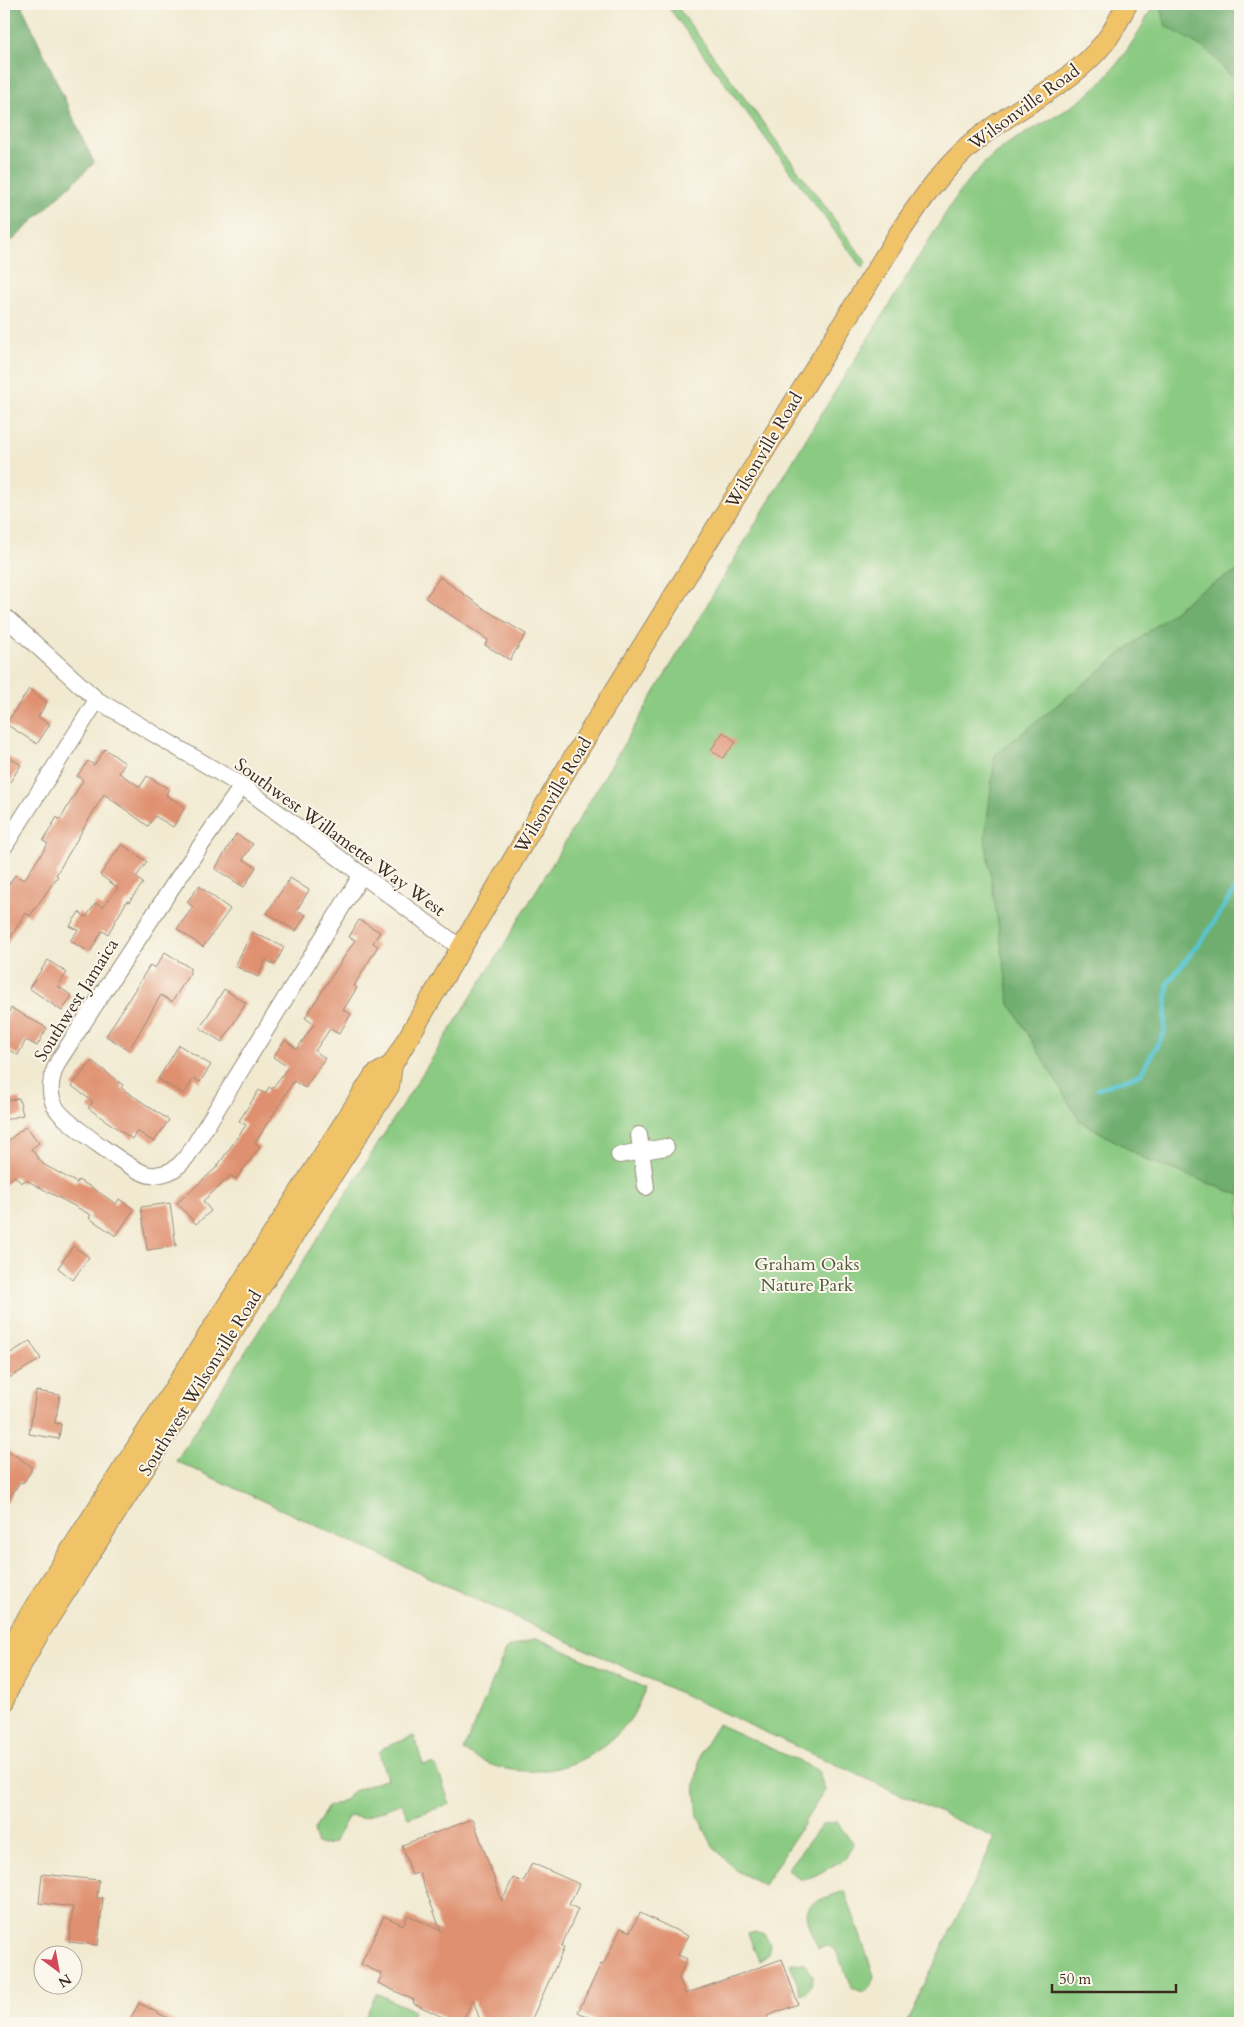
<svg xmlns="http://www.w3.org/2000/svg" width="1244" height="2027" font-family="Cardo,serif">
<style>
.green{fill:#8aca82;stroke:#627a50}
.forest{fill:#6fae70;stroke:#556c47}
.lines{fill:none;stroke-linecap:round;stroke-linejoin:round}
.stream{stroke:#58c5d0;stroke-width:5}
.building{fill:#df9070}
.minor-casing{stroke:#968a78;stroke-width:18}
.major-casing{stroke:#968a78;stroke-width:22}
.minor{stroke:#fff;stroke-width:16}
.major{stroke:#f0c369;stroke-width:20}
.labels{text-anchor:middle;stroke-width:4;stroke-linejoin:round;paint-order:stroke}
.street-label{font-size:18px;fill:#3b2a1e;stroke:#fbf7ec}
.park-label{font-size:18px;fill:#535a3c;stroke:#fbf7ec}
</style>
<rect width="100%" height="100%" fill="#fbf7ec"/>
<filter id="ink" filterUnits="userSpaceOnUse"><feTurbulence type="fractalNoise" baseFrequency=".02" numOctaves="2"/><feDisplacementMap in="SourceGraphic" scale="10" xChannelSelector="R" yChannelSelector="G"/><feConvolveMatrix kernelMatrix="1 2 1 2 8 2 1 2 1" color-interpolation-filters="sRGB"/></filter>
<filter id="wash" filterUnits="userSpaceOnUse"><feTurbulence type="fractalNoise" baseFrequency=".0096" numOctaves="4" result="noise"/><feDisplacementMap in="SourceGraphic" scale="20" xChannelSelector="R" yChannelSelector="G"/><feGaussianBlur stdDeviation="1.12" result="paint"/><feColorMatrix in="noise" values="0 0 0 0 0 0 0 0 0 0 0 0 0 0 0 0 0 1.4 0 .05"/><feComposite in="paint" operator="in"/></filter>
<g filter="url(#wash)">
<rect width="100%" height="100%" fill="#f1ead1"/>
<g class="green">
<polygon points="666,4 675,4 866,262 862,268"/>
<path d="M 1154,4 L 1240,4 L 1240,2023 L 906,2023 L 995,1838 L 176,1461 L 496,958 L 812,429 L 954,200 C 970,177 988,156 1012,141 C 1035,127 1059,116 1081,100 C 1114,74 1135,41 1154,4 Z"/>
<path d="M 537,1638 L 646,1688 C 640,1699 636,1713 628,1722 C 597,1762 547,1780 498,1767 C 486,1764 474,1756 463,1751 L 507,1648 Z"/>
<polygon points="718,1724 818,1770 825,1790 764,1885 735,1870 713,1846 698,1817 695,1784 701,1752"/>
<polygon points="414,1736 423,1765 432,1764 437,1768 450,1804 408,1818 402,1803 362,1818 352,1816 348,1817 334,1843 323,1845 317,1843 314,1831 327,1807 346,1799 353,1791 387,1779 379,1753 383,1748"/>
<polygon points="837,1822 853,1844 845,1859 814,1876 801,1880 787,1869 822,1825"/>
<path d="M 845,1891 L 874,1976 L 872,1986 L 864,1992 L 854,1989 L 850,1984 L 835,1949 L 829,1946 L 818,1948 C 801,1904 800,1906 845,1891 Z"/>
<polygon points="755,1931 764,1934 770,1944 768,1955 759,1961 748,1933"/>
<path d="M 794,1963 L 804,1964 L 813,1975 C 813,1985 810,1990 801,1994 L 790,1964 Z"/>
<polygon points="376,1993 414,2011 409,2023 363,2023"/>
</g>
<g class="forest">
<polygon points="4,4 21,4 94,163 13,240 4,241"/>
<polygon points="1160,4 1240,4 1240,86 1207,50 1166,26"/>
<polygon points="1240,570 1240,1195 1147,1160 1079,1120 1010,1004 985,838 995,755 1199,591"/>
</g>
<g class="lines">
<polyline class="stream" points="1098,1089 1141,1074 1164,1033 1168,983 1207,933 1240,882"/>
</g>
<g id="blocks">
<g class="building">
<polygon points="440,577 486,610 526,634 510,660 485,645 488,640 425,598"/>
<polygon points="29,689 47,702 38,717 50,724 37,744 6,724"/>
<polygon points="723,732 736,742 723,758 711,750"/>
<polygon points="105,749 125,763 119,773 140,787 147,776 169,789 166,795 185,807 173,827 155,816 148,826 104,794 56,875 58,876 30,916 25,913 4,949 4,892 15,875 24,880 48,844 43,841 57,817 60,820 83,780 77,776 88,761 94,765"/>
<polygon points="4,754 21,765 4,791"/>
<polygon points="236,834 253,844 243,859 256,867 244,887 215,869"/>
<polygon points="122,844 147,862 136,877 143,883 129,902 127,901 108,934 102,931 90,952 70,941 78,930 70,926 79,912 86,917 96,903 103,907 118,888 100,875"/>
<polygon points="290,878 309,890 297,910 306,915 296,931 267,913"/>
<polygon points="199,886 230,909 203,947 177,929 193,907 187,902"/>
<polygon points="359,920 380,932 373,943 378,946 354,986 357,988 343,1010 351,1014 339,1034 330,1029 315,1051 325,1058 305,1088 294,1081 255,1143 260,1147 236,1179 231,1176 203,1201 211,1211 196,1224 177,1203 216,1168 246,1125 239,1121 259,1090 265,1094 269,1087 272,1089 288,1067 273,1057 285,1040 297,1049 314,1024 305,1018 355,940 349,937"/>
<polygon points="252,932 284,947 275,965 266,960 258,977 235,966"/>
<polygon points="165,952 190,968 190,973 172,1002 161,995 129,1050 106,1036 150,965 155,968"/>
<polygon points="48,960 67,973 58,986 72,996 62,1011 29,988"/>
<polygon points="224,989 246,1003 222,1042 200,1028"/>
<polygon points="11,1008 47,1028 37,1046 26,1040 18,1055 4,1047 4,1021"/>
<polygon points="179,1045 211,1065 200,1082 194,1078 184,1094 158,1079"/>
<polygon points="92,1061 123,1085 121,1088 169,1120 154,1142 137,1131 132,1139 88,1108 93,1102 72,1086"/>
<polygon points="19,1098 23,1115 4,1120 4,1102"/>
<polygon points="26,1126 39,1143 31,1149 43,1164 77,1183 78,1180 91,1187 116,1204 119,1199 134,1209 116,1236 89,1218 91,1215 26,1180 21,1183 15,1176 4,1185 4,1144"/>
<polygon points="170,1203 176,1246 147,1250 141,1207"/>
<polygon points="73,1246 89,1257 73,1280 58,1268"/>
<polygon points="30,1341 41,1359 4,1381 4,1357"/>
<polygon points="36,1391 60,1395 55,1423 61,1424 59,1439 29,1434"/>
<polygon points="4,1448 31,1466 31,1471 23,1483 20,1482 4,1506"/>
<polygon points="473,1819 502,1901 513,1878 523,1882 532,1863 579,1884 569,1905 578,1909 561,1947 564,1948 530,2023 481,2023 473,2000 461,2023 455,2023 413,2003 414,2000 378,1983 382,1974 361,1964 384,1916 403,1925 408,1915 441,1931 419,1872 412,1875 402,1845"/>
<polygon points="42,1874 99,1880 97,1898 103,1898 98,1945 69,1942 73,1907 39,1903"/>
<polygon points="640,1913 688,1936 678,1955 687,1959 679,1977 685,1994 782,1959 798,2004 767,2016 770,2023 600,2023 578,2012 601,1964 603,1965 621,1928 630,1932"/>
<polygon points="139,2003 177,2023 128,2023"/>
</g>
</g>
</g>
<g filter="url(#ink)">
<use href="#blocks" fill-opacity="0" stroke="#968a78" stroke-width="1"/>
<g class="lines">
<g class="minor-casing">
<g id="minor">
<polyline points="4,616 97,700 242,786 461,948"/>
<path d="M 242,786 L 172,887 L 59,1060 C 51,1075 46,1095 58,1111 C 69,1124 134,1173 150,1175 C 154,1176 161,1174 165,1173 C 180,1169 189,1154 197,1141 L 361,876"/>
<polyline points="4,847 97,700"/>
<polyline points="639,1135 646,1187"/>
<polyline points="619,1155 666,1147"/>
</g>
</g>
<g class="major-casing">
<g id="major">
<polyline points="4,1658 34,1608 374,1076 392,1065"/>
<path d="M 4,1701 L 13,1679 L 39,1633 L 389,1086 L 392,1065 L 572,760 L 900,232 C 922,199 944,167 975,141 C 1016,106 1070,86 1104,43 C 1114,31 1120,17 1127,4"/>
</g>
</g>
<use href="#minor" class="minor"/>
<use href="#major" class="major"/>
</g>
</g>
<g class="labels">
<g class="street-label">
<text transform="translate(1024 107) rotate(-36)" y="6">Wilsonville Road</text>
<text transform="translate(764 450) rotate(-59)" y="6">Wilsonville Road</text>
<text transform="translate(553 795) rotate(-59)" y="6">Wilsonville Road</text>
<text transform="translate(340 837) rotate(36)" y="6">Southwest Willamette Way West</text>
<text transform="translate(76 1000) rotate(-58)" y="6">Southwest Jamaica</text>
<text transform="translate(200 1383) rotate(-58)" y="6">Southwest Wilsonville Road</text>
</g>
<g class="park-label">
<text x="807" y="1270">Graham Oaks<tspan x="807" dy="21">Nature Park</tspan></text>
</g>
</g>
<rect width="1244" height="2027" fill="none" stroke="#fbf7ec" stroke-width="20"/>
<g transform="translate(58 1970) rotate(148)"><circle r="24" fill="#fbf7ec" stroke="#aea59a"/>
<path d="M0-4L9 19L0 12L-9 19Z" fill="#d1495b"/>
<text y="-8" font-size="14" font-weight="bold" text-anchor="middle" fill="#3b2a1e">N</text>
</g>
<path d="M1052 1984v8h124v-8" fill="none" stroke="#3b2a1e" stroke-width="2.5"/>
<text x="1059" y="1984" font-size="15" fill="#3b2a1e" stroke="#fbf7ec" stroke-width="4" paint-order="stroke">50 m</text>
</svg>
